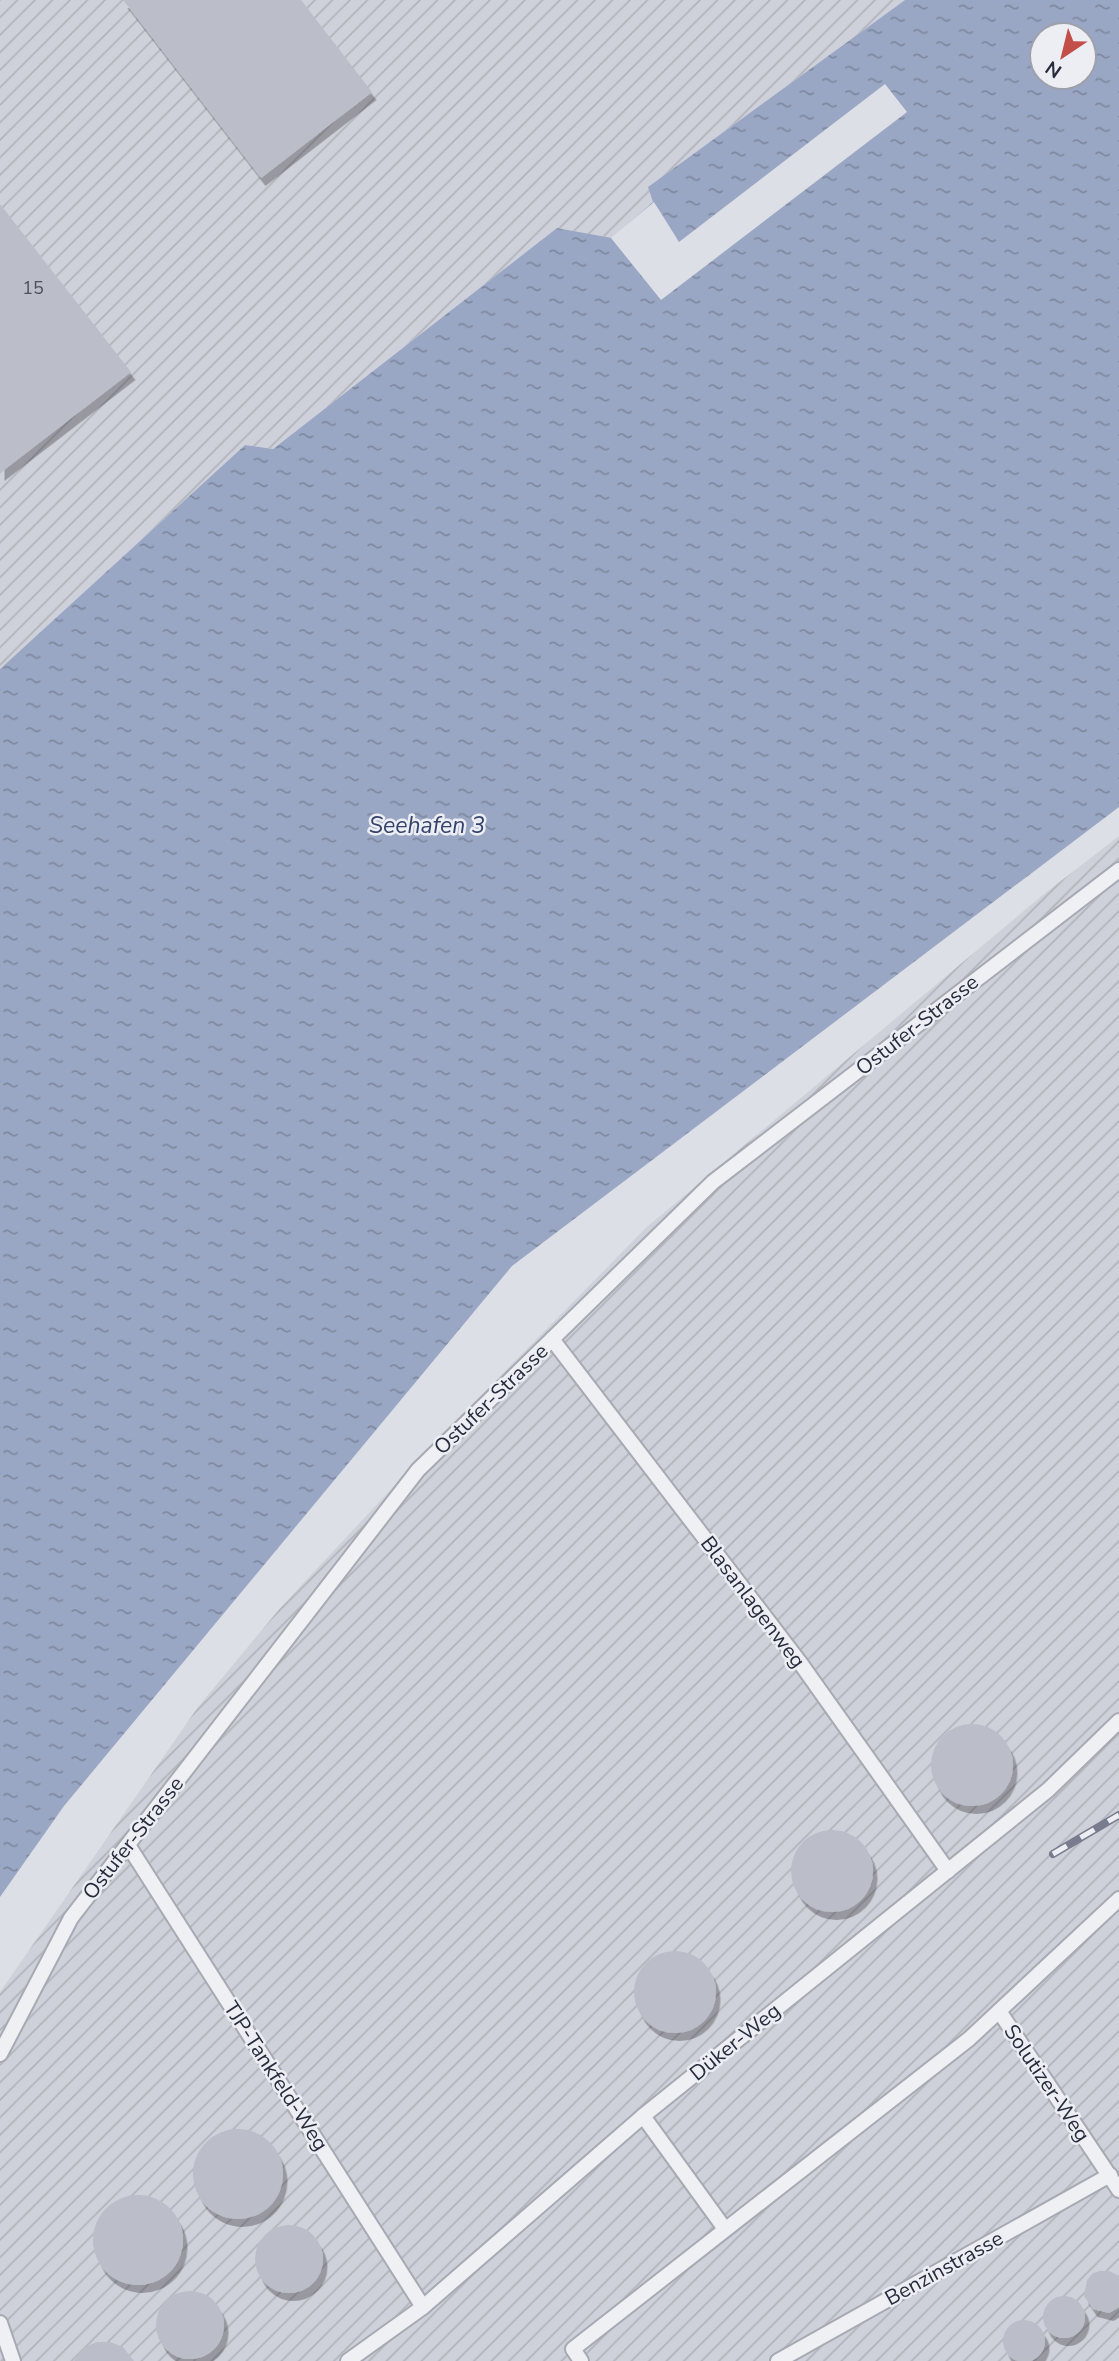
<svg xmlns="http://www.w3.org/2000/svg" width="1119" height="2361" font-family="'Nunito Sans',sans-serif">
<style>
.industrial{fill:url(#industrial-furrows)}
.water{fill:url(#water-ripples);fill-rule:evenodd}
.pier{fill:#dddfe6}
.building{fill:#bbbdc8;filter:url(#shadow)}
.lines{fill:none;stroke-linecap:round;stroke-linejoin:round}
.service-casing{stroke:#a7a9b3;stroke-width:18}
.service{stroke:#eff0f4;stroke-width:14}
.rail-casing{stroke:#787c8e;stroke-width:8}
.rail{stroke:#eceef4;stroke-width:5;stroke-dasharray:16;stroke-linecap:butt}
.labels{text-anchor:middle;stroke-width:5;stroke-linejoin:round;paint-order:stroke}
.number-label{font-size:18px;fill:#4d505e}
.street-label{font-size:21px;fill:#282b3b;stroke:#eceef4}
.water-label{font-size:23px;font-style:italic;fill:#35436c;stroke:#eceef4}
</style>
<defs>
<pattern id="industrial-furrows" width="10" height="10" patternUnits="userSpaceOnUse" patternTransform="scale(1.75)"><rect width="10" height="10" fill="#cfd1da"/><path d="M-1 1l2-2M0 10L10 0M9 11l2-2" fill="none" stroke="#b2b4bc"/></pattern>
<pattern id="water-ripples" width="26" height="14" patternUnits="userSpaceOnUse" patternTransform="scale(1.75)"><rect width="26" height="14" fill="#9aa7c4"/><path d="M2 4q2-2 4 0t4 0M15 11q2-2 4 0t4 0" fill="none" stroke="#7e88a0"/></pattern>
<filter id="shadow"><feDropShadow dx="4.5" dy="8" stdDeviation="0" flood-color="#0004"/></filter>
</defs>
<rect width="100%" height="100%" fill="#dddfe6"/>
<g class="industrial">
<polygon points="0,0 905,0 648,187 654,202 611,238 557,228 273,449 245,445 0,669"/>
<polygon points="1119,836 1119,2361 0,2361 0,1992 198,1707 281,1607 438,1439 647,1227 1044,894"/>
</g>
<path class="water" d="M 905,0 L 1119,0 L 1119,807 L 512,1266 L 64,1806 L 0,1897 L 0,669 L 245,445 L 273,449 L 557,228 L 612,238 L 653,202 L 648,187 ZM 1042,35 L 1084,35 L 1084,77 L 1042,77 Z"/>
<polygon class="pier" points="885,84 907,112 661,300 611,238 654,202 679,242"/>
<g class="building">
<polygon points="123,0 301,0 372,92 261,178"/>
<polygon points="0,204 131,372 0,473"/>
<circle cx="972" cy="1765" r="41"/>
<circle cx="832" cy="1871" r="41"/>
<circle cx="675" cy="1992" r="41"/>
<circle cx="238" cy="2174" r="45"/>
<circle cx="138" cy="2240" r="45"/>
<circle cx="289" cy="2259" r="34"/>
<polygon points="1100,2271 1109,2271 1119,2276 1119,2307 1109,2313 1093,2309 1084,2296 1087,2280 1093,2273"/>
<circle cx="190" cy="2325" r="34"/>
<circle cx="1064" cy="2317" r="21"/>
<circle cx="1024" cy="2341" r="21"/>
<polygon points="97,2342 110,2342 123,2347 134,2361 74,2361 85,2347"/>
</g>
<g class="lines">
<g class="service-casing">
<g id="service">
<polyline points="552,1339 801,1664 948,1871"/>
<polyline points="128,1845 423,2307"/>
<polyline points="999,2011 1119,2190"/>
<polyline points="0,2054 71,1918 418,1470 713,1182 1119,870"/>
<polyline points="643,2116 725,2229"/>
<polyline points="0,2323 13,2361"/>
<polyline points="348,2361 423,2307 643,2116 1048,1790 1119,1721"/>
<polyline points="581,2361 573,2349 969,2039 1119,1899"/>
<polyline points="778,2361 1110,2175"/>
</g>
</g>
<use href="#service" class="service"/>
<g class="rail-casing">
<polyline id="rail" points="1053,1854 1119,1815"/>
</g>
<use href="#rail" class="rail"/>
</g>
<g class="labels">
<g class="number-label">
<text x="33" y="294">15</text>
</g>
<g class="street-label">
<text transform="translate(917 1025) rotate(-38)" y="7">Ostufer-Strasse</text>
<text transform="translate(491 1399) rotate(-44)" y="7">Ostufer-Strasse</text>
<text transform="translate(753 1602) rotate(53)" y="7">Blasanlagenweg</text>
<text transform="translate(133 1838) rotate(-52)" y="7">Ostufer-Strasse</text>
<text transform="translate(735 2042) rotate(-39)" y="7">Düker-Weg</text>
<text transform="translate(276 2076) rotate(57)" y="7">TJP-Tankfeld-Weg</text>
<text transform="translate(1047 2083) rotate(56)" y="7">Solutizer-Weg</text>
<text transform="translate(944 2268) rotate(-29)" y="7">Benzinstrasse</text>
</g>
<g class="water-label">
<text x="427" y="833">Seehafen 3</text>
</g>
</g>
<g transform="translate(1063 56) rotate(215)"><circle r="33" fill="#eceef4" stroke="#9ea0aa" stroke-width="2"/>
<path d="M0-5L12 26L0 18L-12 26Z" fill="#c34d49"/>
<text y="-10" font-size="19" font-weight="bold" text-anchor="middle" fill="#282b3b">N</text>
</g>
</svg>
